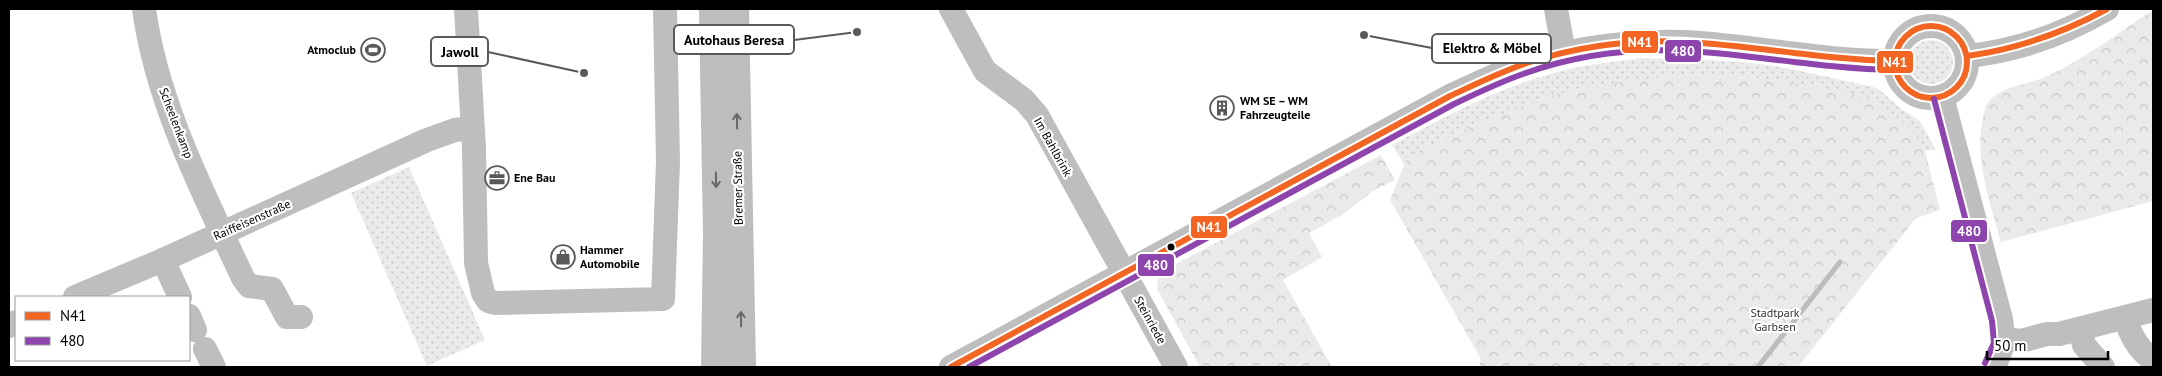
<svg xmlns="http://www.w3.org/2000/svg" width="2162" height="376" font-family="'PT Sans',sans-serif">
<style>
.grass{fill:url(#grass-dots)}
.forest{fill:url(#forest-crowns)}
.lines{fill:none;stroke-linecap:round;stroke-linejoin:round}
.stream{stroke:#bcbcbc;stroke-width:5}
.minor{stroke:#bebebe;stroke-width:24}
.major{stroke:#bdbdbd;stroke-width:28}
.bus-1-casing{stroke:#fff;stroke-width:10}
.bus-2-casing{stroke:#fff;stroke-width:10}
.bus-1{stroke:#f26522;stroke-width:6}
.bus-2{stroke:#8e44ad;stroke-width:6}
.oneway{stroke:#686868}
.bus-dot{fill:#000;stroke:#fff;stroke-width:2}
.labels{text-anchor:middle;stroke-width:4.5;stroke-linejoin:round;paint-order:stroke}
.poi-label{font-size:12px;font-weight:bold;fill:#000;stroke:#fff;text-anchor:start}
.street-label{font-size:12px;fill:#000;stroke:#fff}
.park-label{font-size:12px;fill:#303030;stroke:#fff}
.leader{fill:none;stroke:#595959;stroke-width:2}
.callout-dot{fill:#595959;stroke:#fff;stroke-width:2}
.callout{fill:#fff;stroke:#595959;stroke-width:2}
.callout-label{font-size:14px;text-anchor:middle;font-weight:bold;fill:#000}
.line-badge{stroke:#fff;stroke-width:2}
.badge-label{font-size:14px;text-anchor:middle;font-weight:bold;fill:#fff}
</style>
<defs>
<pattern id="grass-dots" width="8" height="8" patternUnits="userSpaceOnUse" patternTransform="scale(1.25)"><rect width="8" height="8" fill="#eaeaea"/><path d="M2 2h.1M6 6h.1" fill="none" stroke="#c7c7c7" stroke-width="1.8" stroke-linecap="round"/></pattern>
<pattern id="forest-crowns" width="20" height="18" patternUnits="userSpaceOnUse" patternTransform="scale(1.25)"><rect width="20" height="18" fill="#eaeaea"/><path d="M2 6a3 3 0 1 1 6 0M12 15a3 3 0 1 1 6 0" fill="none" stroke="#c7c7c7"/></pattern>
</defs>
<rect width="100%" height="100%" fill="#fff"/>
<g class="grass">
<circle cx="1931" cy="62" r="22"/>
<path d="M 1641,58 C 1681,59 1721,60 1760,64 C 1798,69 1836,79 1873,87 L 1880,90 L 1900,108 L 1920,121 L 1936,150 L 1925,151 L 1911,130 L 1882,105 L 1758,78 L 1678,75 L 1584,89 L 1544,98 L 1472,126 L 1408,156 L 1405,165 L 1392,145 C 1444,118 1497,88 1554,73 C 1582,65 1612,62 1641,58 Z"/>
<polygon points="409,167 485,340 427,366 351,193"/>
</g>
<g class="forest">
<path d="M 2153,10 L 2153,201 L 2001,242 C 1990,203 1974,159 1983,118 C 1984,113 1985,107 1988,103 C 1998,87 2026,85 2043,78 C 2082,61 2117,34 2153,10 Z"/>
<path d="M 1678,75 L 1758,78 L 1844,91 L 1882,105 L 1911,130 L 1925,151 L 1940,210 L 1916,218 L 1798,367 L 1480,367 L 1480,357 L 1390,200 L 1408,156 C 1452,135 1496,114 1542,99 C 1585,84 1634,81 1678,75 Z"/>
<polygon points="1381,155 1395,180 1373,191 1342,215 1309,233 1322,257 1283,280 1332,367 1200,367 1157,289 1159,273"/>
</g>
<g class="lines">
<polyline class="stream" points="1758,367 1840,262"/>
<g class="minor">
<path d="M 144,9 C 157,104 203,192 243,278 L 249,286 L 272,289 L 287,317 L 301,317"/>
<polyline points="466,9 474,149 476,263 483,293 488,301 495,303 663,299 668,162 665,9"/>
<polyline points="951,9 985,71 1024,100 1037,115 1176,367"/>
<polyline points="1556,9 1564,53"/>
<circle cx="1931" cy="62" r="36"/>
<path d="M 1967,56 C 2017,51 2064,34 2107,9"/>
<path d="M 1942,97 L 2001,319 C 2004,338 2004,350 1993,367"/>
<polyline points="163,260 180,297"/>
<polyline points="75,297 163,260 427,140 455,130 472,128"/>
<polyline points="189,316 195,330"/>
<path d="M 2125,318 C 2131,335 2136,346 2150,358 L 2153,358"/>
<polyline points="9,326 16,322"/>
<polyline points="2080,329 2084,345 2103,367"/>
<polyline points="2004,339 2021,341 2047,334 2059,334 2153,310"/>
<polyline points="205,349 214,367"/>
<path d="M 951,367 L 1450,96 C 1476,84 1502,71 1530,62 C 1579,47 1636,40 1687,42 C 1757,46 1825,62 1895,61"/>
</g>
<g class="major">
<polyline points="713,9 717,234 715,367"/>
<polyline points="735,9 742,367"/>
</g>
<g class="bus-1-casing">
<g id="bus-1">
<circle cx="1931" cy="62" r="36"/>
<path d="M 1967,56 C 2017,49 2063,33 2107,9"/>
<path d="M 951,367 L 1450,96 C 1476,84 1502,71 1530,62 C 1580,46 1635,39 1687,42 C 1757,46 1825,60 1895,61"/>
</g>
</g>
<g class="bus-2-casing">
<g id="bus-2">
<polyline points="1934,99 1992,321 1994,343 1985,363"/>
<path d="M 969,367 L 1454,104 C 1477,93 1500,82 1523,74 C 1575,55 1633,48 1688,51 C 1757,55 1825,69 1895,70"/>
</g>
</g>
<use href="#bus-1" class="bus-1"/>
<use href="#bus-2" class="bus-2"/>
</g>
<defs><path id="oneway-shaft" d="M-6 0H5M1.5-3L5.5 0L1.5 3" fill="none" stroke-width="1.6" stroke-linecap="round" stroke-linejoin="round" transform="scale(1.25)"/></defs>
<g class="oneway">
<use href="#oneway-shaft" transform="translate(737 121) rotate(-91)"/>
<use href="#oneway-shaft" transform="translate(716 180) rotate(89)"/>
<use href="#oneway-shaft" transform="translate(741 319) rotate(-91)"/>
</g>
<defs>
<g id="stadium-ring" transform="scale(1.25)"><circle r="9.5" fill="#fff" stroke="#595959" stroke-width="1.5"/><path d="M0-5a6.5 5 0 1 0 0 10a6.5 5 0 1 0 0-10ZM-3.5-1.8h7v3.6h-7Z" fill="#595959"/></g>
<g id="building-ring" transform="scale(1.25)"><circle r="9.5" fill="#fff" stroke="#595959" stroke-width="1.5"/><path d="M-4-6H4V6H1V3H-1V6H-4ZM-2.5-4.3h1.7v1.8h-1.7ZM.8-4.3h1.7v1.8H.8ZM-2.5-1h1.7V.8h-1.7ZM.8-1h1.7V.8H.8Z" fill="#595959"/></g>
<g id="office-ring" transform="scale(1.25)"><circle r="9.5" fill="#fff" stroke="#595959" stroke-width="1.5"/><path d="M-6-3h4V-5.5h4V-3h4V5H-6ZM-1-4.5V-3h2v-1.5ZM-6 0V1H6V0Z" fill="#595959"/></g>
<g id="shop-ring" transform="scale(1.25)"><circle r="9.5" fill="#fff" stroke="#595959" stroke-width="1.5"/><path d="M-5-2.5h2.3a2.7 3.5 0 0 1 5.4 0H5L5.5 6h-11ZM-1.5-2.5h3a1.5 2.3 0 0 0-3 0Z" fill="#595959"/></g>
</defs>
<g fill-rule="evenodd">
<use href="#stadium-ring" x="373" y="50"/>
<use href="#building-ring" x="1222" y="108"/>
<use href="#office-ring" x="497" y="178"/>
<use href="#shop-ring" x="563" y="257"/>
</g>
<circle class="bus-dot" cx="1171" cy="247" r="4.5"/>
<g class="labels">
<g class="poi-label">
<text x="356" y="54" text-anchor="end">Atmoclub</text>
<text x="1240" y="105">WM SE – WM<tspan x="1240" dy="14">Fahrzeugteile</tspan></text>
<text x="514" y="182">Ene Bau</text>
<text x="580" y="254">Hammer<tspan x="580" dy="14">Automobile</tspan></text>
</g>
<g class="street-label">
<text transform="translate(176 123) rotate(69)" y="4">Scheelenkamp</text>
<text transform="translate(1053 147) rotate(61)" y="4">Im Bahlbrink</text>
<text transform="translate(738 188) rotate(-91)" y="4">Bremer Straße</text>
<text transform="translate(252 220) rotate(-24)" y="4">Raiffeisenstraße</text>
<text transform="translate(1150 320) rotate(61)" y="4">Steinriede</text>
</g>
<g class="park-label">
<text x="1775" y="317">Stadtpark<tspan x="1775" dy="14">Garbsen</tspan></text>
</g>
</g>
<path class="leader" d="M857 32L794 40M1364 35L1432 48M584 73L488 52"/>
<g class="callout-dot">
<circle cx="857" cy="32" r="5"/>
<circle cx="1364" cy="35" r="5"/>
<circle cx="584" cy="73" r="5"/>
</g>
<g class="callout">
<rect x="674" y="25" width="120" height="29" rx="5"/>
<rect x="1432" y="34" width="119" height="29" rx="5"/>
<rect x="431" y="37" width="57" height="29" rx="5"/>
</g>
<g class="callout-label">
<text x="734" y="45">Autohaus Beresa</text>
<text x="1492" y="53">Elektro &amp; Möbel</text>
<text x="460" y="57">Jawoll</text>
</g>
<g class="line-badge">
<rect x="1621" y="30" width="38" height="24" rx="5" fill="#f26522"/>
<rect x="1664" y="39" width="38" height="24" rx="5" fill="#8e44ad"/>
<rect x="1876" y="50" width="38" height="24" rx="5" fill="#f26522"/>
<rect x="1190" y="215" width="38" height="24" rx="5" fill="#f26522"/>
<rect x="1950" y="219" width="38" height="24" rx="5" fill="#8e44ad"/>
<rect x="1137" y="253" width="38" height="24" rx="5" fill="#8e44ad"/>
</g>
<g class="badge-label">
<text x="1640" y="47">N41</text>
<text x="1683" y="56">480</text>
<text x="1895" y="67">N41</text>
<text x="1209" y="232">N41</text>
<text x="1969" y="236">480</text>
<text x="1156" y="270">480</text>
</g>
<rect width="2162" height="376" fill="none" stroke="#000000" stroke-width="20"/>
<rect x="15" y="296" width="175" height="65" fill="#ffffff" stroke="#999999"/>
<rect x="25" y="312" width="25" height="8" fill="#f26522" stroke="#999999"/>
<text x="60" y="321" font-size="15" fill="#000000">N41</text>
<rect x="25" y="337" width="25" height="8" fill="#8e44ad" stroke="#999999"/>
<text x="60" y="346" font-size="15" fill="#000000">480</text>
<path d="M1987 351v8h121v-8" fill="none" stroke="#000000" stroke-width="2.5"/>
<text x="1994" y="351" font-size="15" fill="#000000" stroke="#ffffff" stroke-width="4" paint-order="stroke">50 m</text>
</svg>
